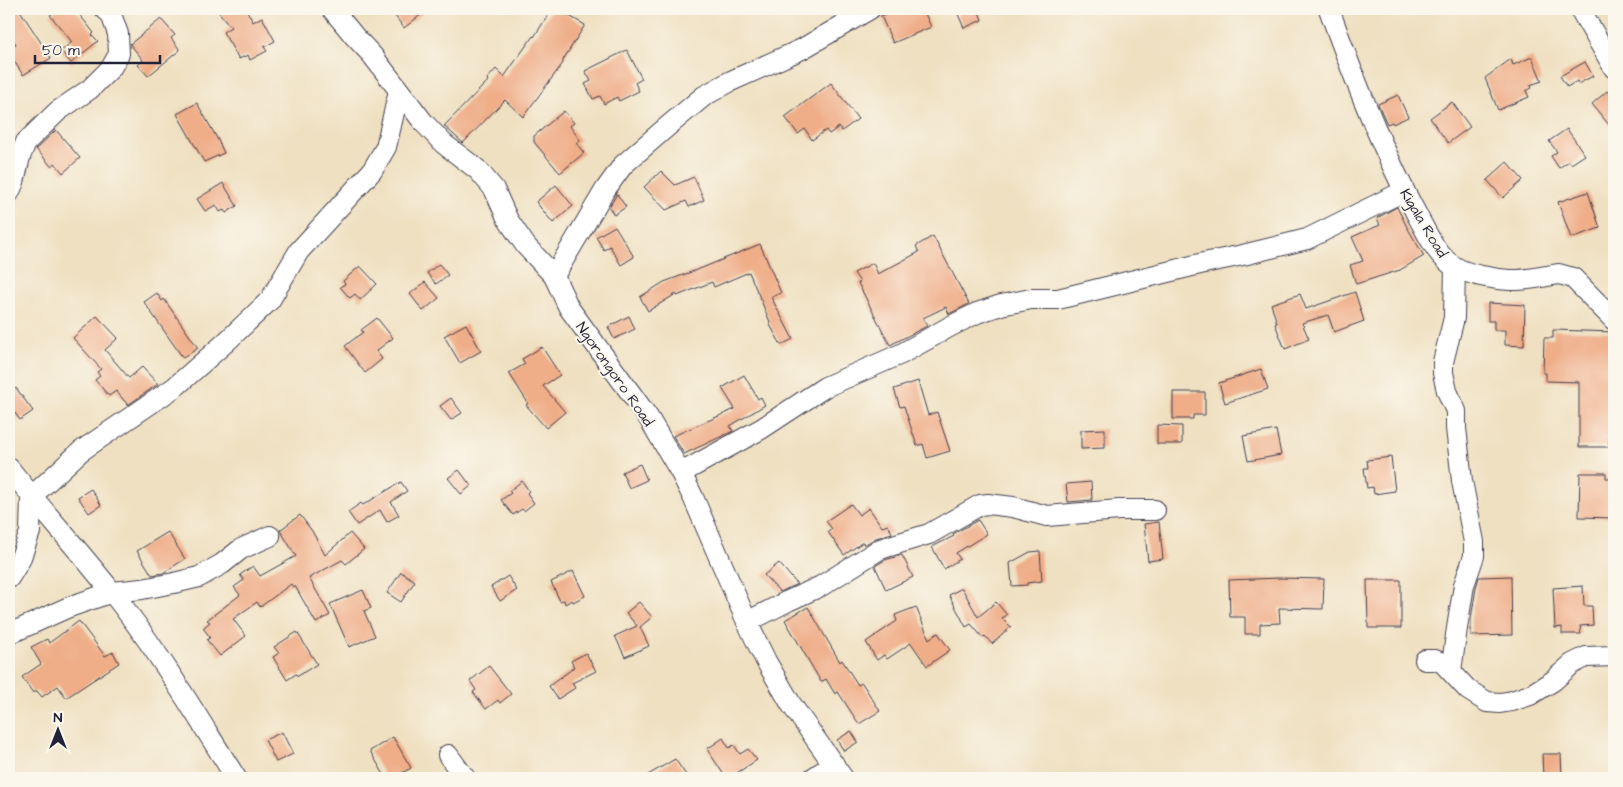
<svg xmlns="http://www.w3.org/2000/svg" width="1623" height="787" font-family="'Architects Daughter',sans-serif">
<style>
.building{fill:#efad88}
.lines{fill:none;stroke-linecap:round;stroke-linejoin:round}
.minor-casing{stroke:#413e4f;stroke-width:22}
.minor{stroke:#fff;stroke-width:20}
.labels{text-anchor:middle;stroke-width:4;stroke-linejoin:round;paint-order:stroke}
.street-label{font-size:15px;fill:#22223b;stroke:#fbf7ec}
</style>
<rect width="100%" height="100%" fill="#fbf7ec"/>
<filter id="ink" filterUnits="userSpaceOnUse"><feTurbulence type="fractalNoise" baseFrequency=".02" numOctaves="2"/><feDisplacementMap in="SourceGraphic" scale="10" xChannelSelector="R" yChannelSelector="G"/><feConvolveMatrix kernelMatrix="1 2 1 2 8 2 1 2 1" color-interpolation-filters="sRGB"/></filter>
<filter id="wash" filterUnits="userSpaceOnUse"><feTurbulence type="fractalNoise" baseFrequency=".0096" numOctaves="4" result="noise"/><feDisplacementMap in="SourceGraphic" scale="20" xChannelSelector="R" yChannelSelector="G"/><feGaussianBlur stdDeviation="1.12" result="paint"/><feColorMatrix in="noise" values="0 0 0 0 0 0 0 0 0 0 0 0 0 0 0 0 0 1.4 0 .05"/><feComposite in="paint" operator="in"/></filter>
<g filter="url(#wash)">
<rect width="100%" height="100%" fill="#efe0c1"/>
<g id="blocks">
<g class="building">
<polygon points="9,9 19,9 51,58 23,75 9,53 9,49 16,44 9,35"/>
<polygon points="58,9 75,9 94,33 92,35 98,41 71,63 61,51 72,42 50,15"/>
<polygon points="216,9 246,9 253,22 262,17 275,41 264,47 267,51 250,60 248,55 239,59 223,32 231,27"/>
<polygon points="404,9 428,9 404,28 395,16"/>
<polygon points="552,9 557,9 585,25 563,60 563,63 523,117 505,100 463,143 444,126 488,81 487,79 496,69 504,77 533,36 534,37"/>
<polygon points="899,9 923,9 931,27 893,43 881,16"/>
<polygon points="965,9 978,9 982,20 964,28 957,12"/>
<polygon points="161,19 175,35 171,38 180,50 148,76 138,65 143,60 130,44"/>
<polygon points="627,50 642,79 635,83 639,91 619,101 617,97 604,104 600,96 593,99 585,84 591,81 585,71"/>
<polygon points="1532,57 1542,81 1530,85 1532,88 1526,91 1529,97 1498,110 1485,78 1511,59 1513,65"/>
<polygon points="1585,62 1593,76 1578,84 1577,81 1567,87 1560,76"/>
<polygon points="831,83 858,119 842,131 839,127 829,134 826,130 812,140 805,129 798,134 785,117"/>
<polygon points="1607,91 1614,100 1614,131 1592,104"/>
<polygon points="1398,95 1408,117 1393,124 1392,122 1387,124 1378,104"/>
<polygon points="1452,102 1470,127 1448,143 1430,118"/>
<polygon points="197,103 218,140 224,153 204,162 177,114"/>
<polygon points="564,111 574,123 570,126 580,140 576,143 584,153 560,173 534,142 534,136"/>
<polygon points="1567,129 1585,155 1571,164 1569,161 1559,168 1551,156 1557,152 1549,141"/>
<polygon points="56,130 80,158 63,173 55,163 51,166 36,149"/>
<polygon points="1507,162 1523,180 1503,198 1487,180"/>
<polygon points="661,171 675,185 694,177 704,200 689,207 686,201 666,210 644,187"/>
<polygon points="223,183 237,206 226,213 224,210 220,212 216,205 205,211 197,199"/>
<polygon points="556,185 573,206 553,223 536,202"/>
<polygon points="1588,192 1600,228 1571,238 1558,202"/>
<polygon points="617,194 626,207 614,215 609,207"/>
<polygon points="1397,207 1407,227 1424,256 1400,270 1356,284 1350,265 1363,261 1352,237 1380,225 1377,218"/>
<polygon points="615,226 634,257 621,265 610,246 604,250 596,237"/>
<polygon points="933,236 969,304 949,314 946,307 923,318 927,326 890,345 858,283 860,282 854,273 873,263 878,274 919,252 916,246"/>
<polygon points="760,244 781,293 771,297 793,339 781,345 769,323 770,322 749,272 714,287 712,282 677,296 676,294 648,311 640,297 664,282 702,268"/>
<polygon points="439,264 448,275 436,284 427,273"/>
<polygon points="360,266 377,284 360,300 355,294 350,298 340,287 345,284 343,281"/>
<polygon points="425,282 439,298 423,311 410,294"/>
<polygon points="1355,292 1364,321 1334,332 1328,315 1302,323 1309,339 1285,349 1275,324 1277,323 1271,304 1300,294 1306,309"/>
<polygon points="157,293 162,301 164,299 198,348 183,358 144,302"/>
<polygon points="1488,303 1525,305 1524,346 1505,345 1505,330 1494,330 1494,321 1488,321"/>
<polygon points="97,316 118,338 105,350 129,378 142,367 158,384 128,405 116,391 109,396 95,380 100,376 97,372 101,369 73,338"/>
<polygon points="629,316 635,329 614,339 608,327"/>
<polygon points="377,318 393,338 376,351 382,359 365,373 345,346 363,332 361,330"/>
<polygon points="466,324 481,351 460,363 444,336"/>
<polygon points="1553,330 1614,332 1614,383 1610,383 1609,447 1579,447 1579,382 1546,381 1546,373 1543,373 1544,338 1553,338"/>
<polygon points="542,347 560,375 543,386 565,412 546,428 526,405 528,403 509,373 525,364 522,359"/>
<polygon points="1261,369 1268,389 1225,403 1219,383"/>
<polygon points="744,375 758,399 761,397 765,405 730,426 733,431 684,454 673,436 735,409 722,388"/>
<polygon points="918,381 928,415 937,412 950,451 927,458 923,444 917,446 904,406 900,407 894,389"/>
<polygon points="16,388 33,411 20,420 9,405 9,394"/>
<polygon points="1173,392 1205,392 1205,415 1193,415 1193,419 1173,419"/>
<polygon points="451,398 462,413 451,420 440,406"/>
<polygon points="1157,425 1182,426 1182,444 1157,444"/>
<polygon points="1105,429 1105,448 1081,449 1081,430"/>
<polygon points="1276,430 1281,455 1248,461 1243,436"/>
<polygon points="1391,457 1395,491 1374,494 1373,487 1367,488 1364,468 1368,468 1367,460"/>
<polygon points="640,464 647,480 629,488 622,472"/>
<polygon points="459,470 471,486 461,494 448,478"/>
<polygon points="1580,473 1606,473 1606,478 1614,478 1614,518 1579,517"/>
<polygon points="522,481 529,491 527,493 534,503 524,511 522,509 513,515 501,500 511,493 509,491"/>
<polygon points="401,482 407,491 391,502 399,515 387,522 380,510 357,525 348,512 361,503 363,505"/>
<polygon points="1091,482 1092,500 1068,502 1066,484"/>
<polygon points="91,489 101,505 89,513 78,497"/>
<polygon points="851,504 859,515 869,508 882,527 888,525 892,533 876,538 864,545 863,542 844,555 828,532 832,529 826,521"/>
<polygon points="300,515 312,531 325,555 350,533 364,549 346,564 342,560 309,578 330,615 316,623 295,586 293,587 291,584 260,607 257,602 233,619 246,636 220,656 207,640 210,637 203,628 210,622 207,620 240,595 234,587 244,580 240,575 253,566 260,576 296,556 280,530"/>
<polygon points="978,520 987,534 956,553 960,559 944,569 932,547 954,536 953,534"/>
<polygon points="1159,522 1163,559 1148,561 1144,524"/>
<polygon points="168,532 185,559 163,573 152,575 137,551"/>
<polygon points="1040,551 1042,581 1027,583 1027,585 1012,586 1010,563 1030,552"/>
<polygon points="902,555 913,577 886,590 875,566 885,560"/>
<polygon points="779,563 797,584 780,592 764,575"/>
<polygon points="573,571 585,596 573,602 572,600 565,604 564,600 560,601 551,582"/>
<polygon points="401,572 415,581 401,602 387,593"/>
<polygon points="508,576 517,590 500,601 491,587"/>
<polygon points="1511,576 1512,635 1471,636 1471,619 1476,588 1479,577"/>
<polygon points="1279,578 1324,579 1323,609 1279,608 1280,623 1260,624 1260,634 1245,634 1245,617 1230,617 1229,580"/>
<polygon points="1367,580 1401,580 1401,628 1368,628"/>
<polygon points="1583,586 1584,606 1592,606 1593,625 1580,626 1581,634 1562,634 1562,627 1555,628 1553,588"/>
<polygon points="962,588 978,617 996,602 1007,615 1002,618 1011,627 992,644 985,636 983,638 971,624 966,627 949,595"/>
<polygon points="363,590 371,608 364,611 375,636 349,647 330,604"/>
<polygon points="639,602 652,617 640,627 649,646 625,657 615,636 637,626 626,613"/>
<polygon points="808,607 840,662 842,660 858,685 862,683 880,711 859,724 838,692 835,694 826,679 821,682 785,620"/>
<polygon points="916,607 929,639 938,633 950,650 927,666 911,643 887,659 884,655 877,660 866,642 897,621 895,615"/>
<polygon points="79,621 105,656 113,652 119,663 66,698 58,686 42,697 37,691 33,693 22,677 41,664 31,647 47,639 49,643"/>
<polygon points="297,632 317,664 298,676 296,674 287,680 273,657 279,653 274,647"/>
<polygon points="586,653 596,671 572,683 575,688 558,699 549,686 572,669 572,668 574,667 571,661"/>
<polygon points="489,666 511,694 500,703 498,700 486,709 473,692 476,690 470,681"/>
<polygon points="851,731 858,742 844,751 837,740"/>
<polygon points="282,732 293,754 276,762 265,740"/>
<polygon points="393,737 411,768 393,778 386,778 370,751"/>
<polygon points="723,738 729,748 734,745 740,754 748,749 757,760 729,778 726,778 707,749"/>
<polygon points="1542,754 1561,754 1562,778 1543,778"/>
<polygon points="675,759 688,778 643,778"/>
</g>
</g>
</g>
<g filter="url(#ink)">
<use href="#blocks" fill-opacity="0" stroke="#413e4f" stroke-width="1"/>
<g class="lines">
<g class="minor-casing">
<g id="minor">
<polyline points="332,9 355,37 372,55 424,123 444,144 478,170 494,189 508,220 526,246 554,276 569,308 648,417 681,473 693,497 747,622 766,661 791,704 843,778"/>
<path d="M 1329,9 C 1354,79 1382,150 1417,215 C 1427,233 1437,257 1455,267 C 1469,275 1494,279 1510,280 C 1526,281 1544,276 1559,274 L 1573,278 L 1614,320"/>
<polyline points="1580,9 1614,68"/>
<polyline points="9,193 14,182 20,157 26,142 58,111 90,89 111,68 119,54 118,34 111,14 105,9"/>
<polyline points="554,276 605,190 623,165 668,126 704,96 731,81 802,49 870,9"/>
<path d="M 9,468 C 42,510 78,549 111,591 C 158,650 196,715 236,778"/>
<polyline points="681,473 761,429 825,387 901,354 951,326 977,313 1001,305 1031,299 1058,299 1204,263 1243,255 1307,239 1404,191"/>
<polyline points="9,578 20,560 30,532 31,497 81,451 175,387 226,342 270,300 299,251 372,171 386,147 399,91"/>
<polyline points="747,622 788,601 821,586 880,549 929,534 980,505 988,504 1013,507 1047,516 1119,510 1155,510"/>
<polyline points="9,634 69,607 112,592 142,589 174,583 199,577 222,564 241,549 270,536"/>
<polyline points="1425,660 1435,660 1443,663 1468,690 1487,702 1500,703 1512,701 1530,695 1553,681 1572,664 1586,657 1614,656"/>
<polyline points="1451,671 1457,628 1464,585 1474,556 1474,542 1462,481 1456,428 1456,411 1447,391 1443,373 1443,362 1454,318 1455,267"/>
<polyline points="448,755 465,778"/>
<polyline points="813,778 834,764"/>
</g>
</g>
<use href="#minor" class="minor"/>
</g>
</g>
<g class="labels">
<g class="street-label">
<text transform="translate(1424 223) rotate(59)" y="5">Kigala Road</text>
<text transform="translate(615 374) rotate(55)" y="5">Ngorongoro Road</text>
</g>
</g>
<rect width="1623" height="787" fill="none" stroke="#fbf7ec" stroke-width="30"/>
<g transform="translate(58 730)" stroke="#fbf7ec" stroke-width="4" paint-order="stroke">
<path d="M0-4L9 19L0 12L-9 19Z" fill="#22223b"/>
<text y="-8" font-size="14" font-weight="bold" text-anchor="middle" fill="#22223b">N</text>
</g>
<path d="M35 55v8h125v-8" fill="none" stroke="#22223b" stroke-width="2.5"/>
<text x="42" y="55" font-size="15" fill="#22223b" stroke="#fbf7ec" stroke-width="4" paint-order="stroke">50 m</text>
</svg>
